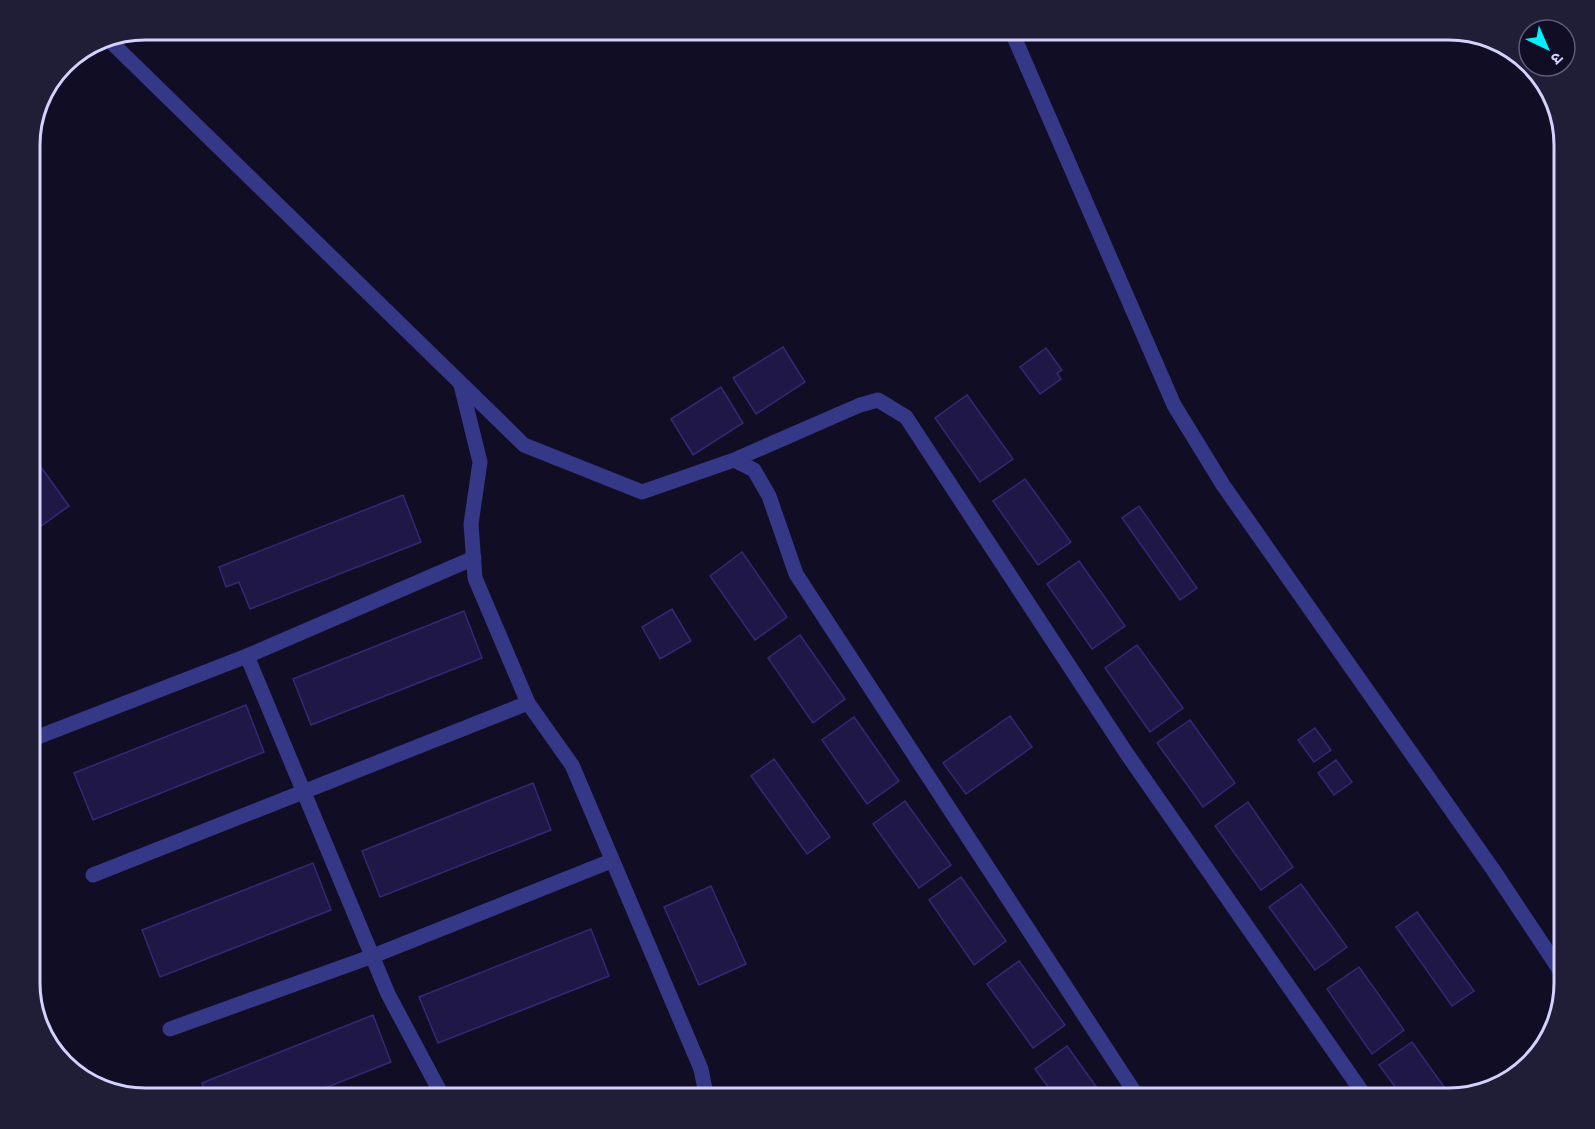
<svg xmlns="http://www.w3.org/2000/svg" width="1595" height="1129" font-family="Rubik,'Noto Sans Devanagari',sans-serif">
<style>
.building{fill:#1f1847;stroke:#332974;stroke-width:1.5}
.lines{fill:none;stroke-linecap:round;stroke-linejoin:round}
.minor{stroke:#353787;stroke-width:15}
.rim{fill:none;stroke:#d4d1ff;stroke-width:3}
</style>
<rect width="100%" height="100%" fill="#100d25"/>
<g class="building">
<polygon points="783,347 805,382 756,414 733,378"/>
<polygon points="1046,348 1062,370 1057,373 1061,379 1040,394 1020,367"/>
<polygon points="721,387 743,423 693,455 671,419"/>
<polygon points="967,395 1013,459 980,482 935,418"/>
<polygon points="33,456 69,506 30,534 30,458"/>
<polygon points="1025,479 1071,542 1038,565 993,501"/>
<polygon points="403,495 421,542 250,609 239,582 226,587 219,567"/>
<polygon points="1139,506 1197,588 1180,600 1122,518"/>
<polygon points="742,552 787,617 755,640 710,576"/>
<polygon points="1079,561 1125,626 1092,649 1047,584"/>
<polygon points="672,609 691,641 660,659 642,627"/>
<polygon points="464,611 482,658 311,725 293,679"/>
<polygon points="800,635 845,699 813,723 768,658"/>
<polygon points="1137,645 1183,708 1150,732 1105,668"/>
<polygon points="246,705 264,752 93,820 74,773"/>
<polygon points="1010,716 1032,747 966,794 943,763"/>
<polygon points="854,717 899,781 867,804 822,740"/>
<polygon points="1190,720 1235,783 1203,807 1157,743"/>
<polygon points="1315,728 1331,750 1314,762 1298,740"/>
<polygon points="774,759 830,837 807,854 751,776"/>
<polygon points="1336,760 1352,782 1334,795 1318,773"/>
<polygon points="533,783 551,830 380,897 362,851"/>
<polygon points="905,801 951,865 919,888 873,824"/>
<polygon points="1248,802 1293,867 1261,890 1215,826"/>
<polygon points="313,863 331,910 160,977 142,930"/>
<polygon points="961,877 1006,941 974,965 929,900"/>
<polygon points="1301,884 1347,947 1315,970 1269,907"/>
<polygon points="711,886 746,964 699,985 664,907"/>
<polygon points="1417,912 1474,991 1452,1006 1396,927"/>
<polygon points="591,929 609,976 438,1043 419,997"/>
<polygon points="1019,961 1065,1025 1033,1048 987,984"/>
<polygon points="1359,967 1404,1030 1372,1054 1327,989"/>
<polygon points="373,1015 391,1062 297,1099 208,1099 202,1083"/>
<polygon points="1412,1042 1452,1098 1404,1099 1379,1065"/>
<polygon points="1067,1046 1105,1099 1057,1099 1035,1069"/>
</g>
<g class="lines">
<g class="minor">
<polyline points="1011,30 1174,405 1223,485 1494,871 1565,978"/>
<polyline points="112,43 524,445 642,492 734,460 860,405 878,400 906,417 1127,754 1367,1099"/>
<polyline points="461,385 480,462 471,524 475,578 528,703 572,765 701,1069 707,1099"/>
<polyline points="734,460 754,470 769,496 796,574 1139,1099"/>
<polyline points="30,740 247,656"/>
<polyline points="93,875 528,703"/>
<polyline points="170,1029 373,956 611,861"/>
<polyline points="444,1099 388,994 247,656 474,558"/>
</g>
</g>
<path d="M0 0H1595V1129H0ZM145 40H1449A105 105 0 0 1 1554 145V983A105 105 0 0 1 1449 1088H145A105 105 0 0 1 40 983V145A105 105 0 0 1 145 40Z" fill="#201d36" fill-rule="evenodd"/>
<path class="rim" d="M145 40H1449A105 105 0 0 1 1554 145V983A105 105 0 0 1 1449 1088H145A105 105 0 0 1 40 983V145A105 105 0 0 1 145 40Z"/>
<g transform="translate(1547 48) rotate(136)"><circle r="28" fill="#100d25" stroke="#5e5b7c" stroke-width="1.5"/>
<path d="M0-4.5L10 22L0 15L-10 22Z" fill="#00f2fc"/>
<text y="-9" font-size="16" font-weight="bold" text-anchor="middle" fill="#d4d1ff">उ</text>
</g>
</svg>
